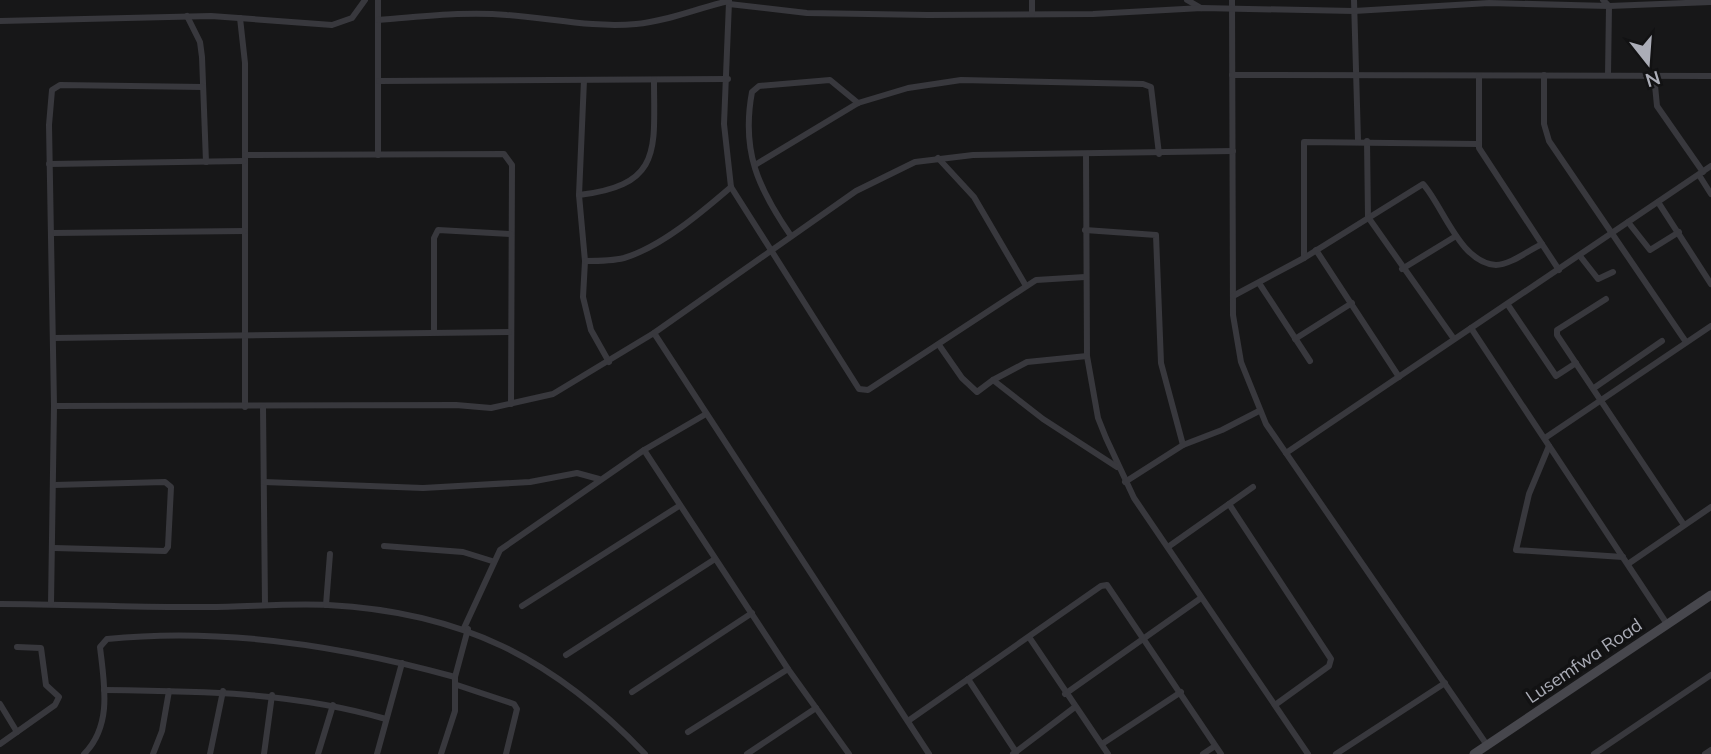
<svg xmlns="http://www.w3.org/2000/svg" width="1711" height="754" font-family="Mulish,sans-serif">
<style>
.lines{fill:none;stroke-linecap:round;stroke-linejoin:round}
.street{stroke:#38383d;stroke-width:6}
.secondary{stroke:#47474d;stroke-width:9}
.labels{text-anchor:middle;stroke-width:7;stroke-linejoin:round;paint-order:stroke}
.street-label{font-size:18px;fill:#abadb7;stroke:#121213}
</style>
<rect width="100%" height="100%" fill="#171718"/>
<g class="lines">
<g class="street">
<polyline points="378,0 378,155"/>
<polyline points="1187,0 1201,8"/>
<polyline points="1232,0 1233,315 1241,362 1266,424 1487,745"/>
<polyline points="1354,0 1358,140"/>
<polyline points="1603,0 1609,6 1608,75"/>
<polyline points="729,2 724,124 731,187 859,389 868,390 1036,280 1085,277"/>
<polyline points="729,4 807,13 928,15 1093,14 1202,8 1354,11 1489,3 1609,6 1711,2"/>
<polyline points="1032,14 1032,0"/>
<polyline points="187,16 200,42 202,57 206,162"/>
<polyline points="240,18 245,63 245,407"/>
<path d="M 378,20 C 421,17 464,11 507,15 C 550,18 592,28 636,24 C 669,21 697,8 729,1"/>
<polyline points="0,21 211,16 332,25 352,18 365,0"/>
<polyline points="1232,75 1711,76"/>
<polyline points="1544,75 1544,124 1549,141 1686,342"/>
<polyline points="1654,75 1657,106 1703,172"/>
<polyline points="1479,76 1479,148 1559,270"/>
<polyline points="584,80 579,195 585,261 583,297 591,330 609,362"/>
<polyline points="379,81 728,79"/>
<polyline points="1367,141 1368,217 1454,339"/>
<polyline points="245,155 504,154 512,165 511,404"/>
<polyline points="1086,155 1087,356 1098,418 1106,438 1134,498 1308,754"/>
<polyline points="938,158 974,197 1026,286"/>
<polyline points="49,164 244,161"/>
<polyline points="755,165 858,103 908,88 961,80 1143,84 1151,87 1159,154"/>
<polyline points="1699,175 1711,194"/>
<path d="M 579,195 C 663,185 654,149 654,80"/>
<polyline points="1658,202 1711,284"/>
<polyline points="1628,222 1650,250 1679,232"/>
<polyline points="1085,230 1156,235 1161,363 1183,445"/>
<polyline points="52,233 245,231"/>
<path d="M 791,236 C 758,188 741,151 752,92 L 759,86 L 830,80 L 858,103"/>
<polyline points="1316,250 1399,377"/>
<polyline points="1580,256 1598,279 1613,272"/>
<polyline points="1304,258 1304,142 1478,144"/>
<path d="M 585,261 C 598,261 612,261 624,258 C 661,247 702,212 731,187"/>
<polyline points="1402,269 1456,236"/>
<polyline points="1259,283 1310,361"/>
<path d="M 1233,296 L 1304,258 L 1423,184 C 1443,206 1460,263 1496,265 C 1510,265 1529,250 1542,244"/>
<polyline points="1606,299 1557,330 1557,335 1684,525"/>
<polyline points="1508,305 1556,376 1576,363"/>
<polyline points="1471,328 1667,624"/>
<polyline points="434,332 434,238 438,230 511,234"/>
<polyline points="654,333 929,754"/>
<polyline points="53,338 509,332"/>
<polyline points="1295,339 1352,303"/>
<polyline points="939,345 962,378 977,392 993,380 1027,362 1087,356"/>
<polyline points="993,380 1043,419 1117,467"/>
<polyline points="1594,388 1662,341"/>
<polyline points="54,406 456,405 491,408 553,394 654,333 856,191 915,162 973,155 1233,151"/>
<polyline points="263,407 265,605"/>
<polyline points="706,414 644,450 788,669 849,754"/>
<polyline points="1545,438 1711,326"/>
<polyline points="1549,446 1529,494 1516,550 1623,557"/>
<polyline points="1286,453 1711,166"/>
<polyline points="264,482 423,488 530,482 577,473 599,479"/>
<polyline points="1125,482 1183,445 1222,430 1259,411"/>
<polyline points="54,485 165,482 171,487 168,547 165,551 54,548"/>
<polyline points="1229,504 1331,659 1329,666 1275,705"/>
<polyline points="384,546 463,552 492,561"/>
<polyline points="1168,547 1253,487"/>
<polyline points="1628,564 1711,507"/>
<path d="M 0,604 C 69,604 138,608 207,607 C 247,607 288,603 328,605 C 462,612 553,658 645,754"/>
<polyline points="51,604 54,406 49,125 52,90 60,85 203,87"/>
<polyline points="326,605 330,554"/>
<polyline points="522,606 679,506"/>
<polyline points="464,628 500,550 644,450"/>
<polyline points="1029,637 1108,754"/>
<polyline points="566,655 715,559"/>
<polyline points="968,679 1016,752"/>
<polyline points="457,685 514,704 517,709 506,754"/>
<path d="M 104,690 C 200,691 293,692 386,719"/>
<polyline points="632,692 752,613"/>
<polyline points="1065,694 1201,598"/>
<polyline points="0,704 17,732"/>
<polyline points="908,721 1101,586 1107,585 1221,754"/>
<polyline points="688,732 788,669"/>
<polyline points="0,744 55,705 59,697 46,685 41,648 17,647"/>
<polyline points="1102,744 1181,692"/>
<path d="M 84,754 C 113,725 104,683 100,647 L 107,639 C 224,627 343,646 455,677"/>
<polyline points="153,754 162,731 169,691"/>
<polyline points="210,754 223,691"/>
<polyline points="264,754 272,695"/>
<polyline points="318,754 333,705"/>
<polyline points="377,754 402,663"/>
<polyline points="441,754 455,711 455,677 468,629"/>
<polyline points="747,754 816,708"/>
<polyline points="1013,754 1075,707"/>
<polyline points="1203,754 1215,746"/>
<polyline points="1336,754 1445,683"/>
<polyline points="1594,754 1711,675"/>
<polyline points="1705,754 1711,750"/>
</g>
<polyline class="secondary" points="1474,754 1711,595"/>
</g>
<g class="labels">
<g class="street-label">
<text transform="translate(1584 661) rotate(-34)" y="6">Lusemfwa Road</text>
</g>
</g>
<g transform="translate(1648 63) rotate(163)" stroke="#121213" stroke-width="5" paint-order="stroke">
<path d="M0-5L12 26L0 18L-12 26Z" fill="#abadb7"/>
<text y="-10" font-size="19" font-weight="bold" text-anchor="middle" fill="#abadb7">N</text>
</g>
</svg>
